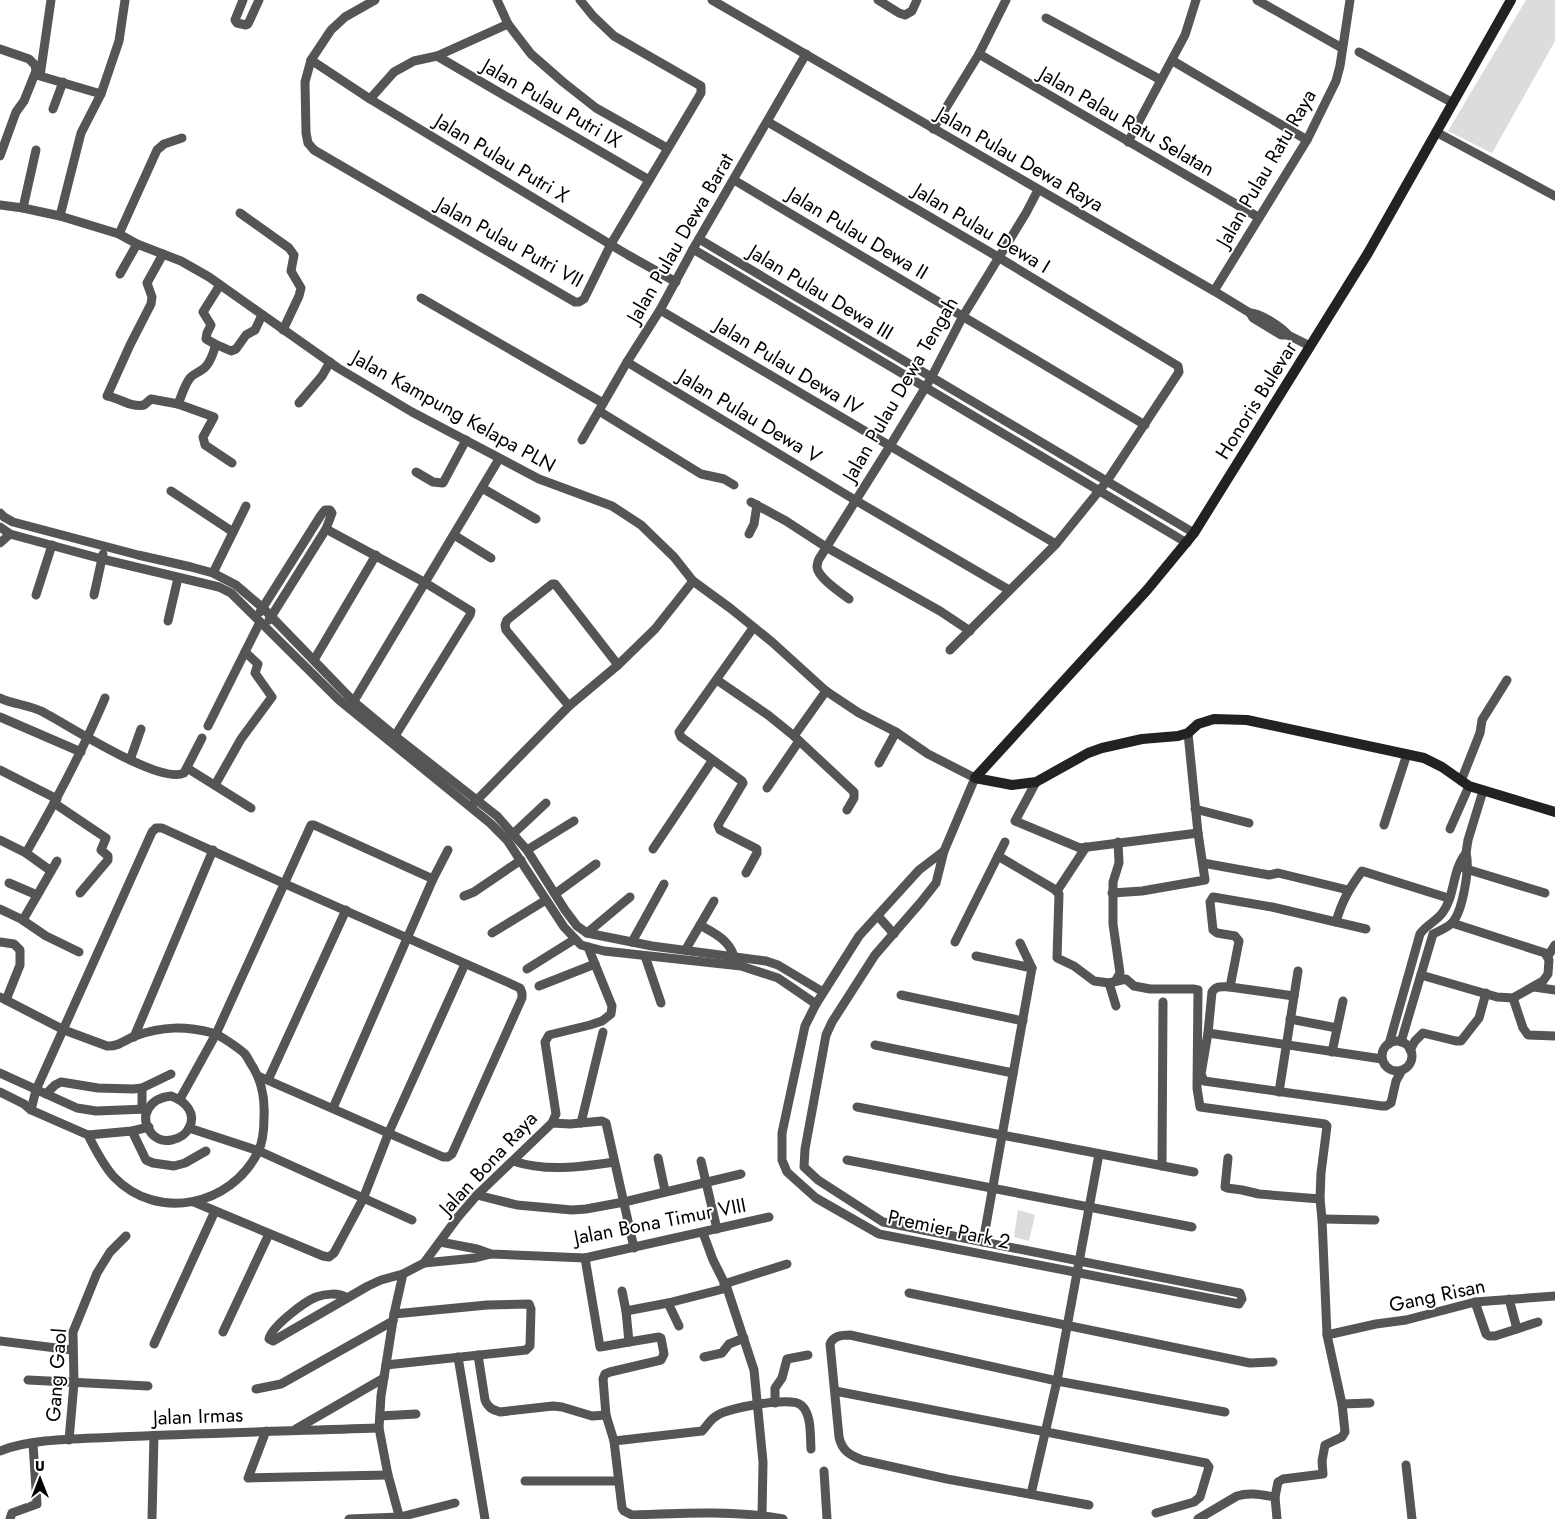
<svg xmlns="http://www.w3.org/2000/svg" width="1555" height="1519" font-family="Jost,sans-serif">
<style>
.green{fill:#dcdcdc}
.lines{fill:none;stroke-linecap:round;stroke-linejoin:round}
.street{stroke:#555;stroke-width:9}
.secondary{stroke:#222;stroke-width:10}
.labels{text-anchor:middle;stroke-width:4;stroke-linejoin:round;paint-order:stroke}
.street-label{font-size:20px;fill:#000;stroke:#fff}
</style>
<rect width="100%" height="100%" fill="#fff"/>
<g class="green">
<polygon points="1526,0 1555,0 1555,41 1492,153 1448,131"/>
<polygon points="1018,1210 1035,1215 1029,1241 1014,1237"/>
</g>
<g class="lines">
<g class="street">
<polyline points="51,0 40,76 101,94"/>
<polyline points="243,0 235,20 237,23 246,25 248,24 259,0"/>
<polyline points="375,0 345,17 331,30 311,60 305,82 306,133 308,143 314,150 575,302 579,302 584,299 611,244 701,93 701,86 614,36 593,16 580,0"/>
<polyline points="497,0 508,24 531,54 563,82 596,108 667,148"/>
<polyline points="712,0 1214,291 1250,313 1253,318 1281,335 1288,335 1310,346"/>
<polyline points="878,0 899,13 905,15 912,11 917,0"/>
<polyline points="1257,0 1342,48"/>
<polyline points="1046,18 1161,80 1128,142"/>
<polyline points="0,49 29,59 35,65 36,71 24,101 16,112 0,156"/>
<polyline points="1359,52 1453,103"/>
<polyline points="979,54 1258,217"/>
<polyline points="437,56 649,180"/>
<polyline points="311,60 370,99 628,255 676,282"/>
<polyline points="1173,61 1307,140"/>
<polyline points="1161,80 1185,35 1196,0"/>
<polyline points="370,99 394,72 414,61 437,56 508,24"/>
<polyline points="53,109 63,82"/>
<polyline points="768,122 998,257 1178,366 1179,372 1107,481 1056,544 950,650"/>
<polyline points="933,129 979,54 1006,0"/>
<polyline points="1436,132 1555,196"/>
<polyline points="734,180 1145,425"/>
<polyline points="0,205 23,208 60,216 119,234 137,244 181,261 209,277 338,368 412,412 539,479 612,506 641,525 674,557 693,581 730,608 772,642 826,691 859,713 896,732 928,754 975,778 944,851"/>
<polyline points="23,208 36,150"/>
<polyline points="240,213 289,248 294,255 291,271 301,288 299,296 283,330"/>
<polyline points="60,216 81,133 101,94 119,41 125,0"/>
<polyline points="119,234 157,150 164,144 182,138"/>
<polyline points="699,239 1194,533"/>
<polyline points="693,249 1187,543"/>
<path d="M 163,254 L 147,283 L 152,297 L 151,304 L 130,345 L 107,396 C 120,398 131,408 144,405 L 151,399 L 178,404 C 182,395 184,386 190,378 C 193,374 198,373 203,369 C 209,365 215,351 215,344 L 206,339 L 207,333 L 211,325 L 203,312 L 220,285"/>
<polyline points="120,274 137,244"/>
<polyline points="1214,291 1307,140 1336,81 1340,66 1350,0"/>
<polyline points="421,298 603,403"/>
<polyline points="660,310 1056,544"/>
<path d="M 1250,313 C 1260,313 1282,327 1288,335"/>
<polyline points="215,344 231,351 236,349 246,335 255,330 262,315"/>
<polyline points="627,362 855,500 1009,590"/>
<polyline points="299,403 322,376 330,362"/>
<polyline points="178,404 214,417 203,437 205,445 232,463"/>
<polyline points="599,411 701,474 724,479 734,485"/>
<polyline points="582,440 627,362 660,310 693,249 806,54"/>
<polyline points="416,472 433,482 443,483 466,440"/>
<polyline points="482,488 536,519"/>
<polyline points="171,491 233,532"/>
<polyline points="751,502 786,521 826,547 940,611 970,631"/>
<polyline points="0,513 4,517 13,522 138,555 191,567 213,573 236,585 263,608 354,702 395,736 497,816 527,850 565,910 577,926 587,933 652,946 766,961 778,965 823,992"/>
<polyline points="0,527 10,534 102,559 219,587 231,593 339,700 490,823 507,840 564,927 581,945 604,951 741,966 778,978 816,1004"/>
<polyline points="326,529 424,582 471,611 470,615 395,736"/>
<polyline points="749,534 754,524 757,505"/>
<polyline points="454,535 491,558"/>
<polyline points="0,543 10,534"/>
<polyline points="213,573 246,506"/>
<polyline points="36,595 52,545"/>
<polyline points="94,595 103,554"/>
<path d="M 849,599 C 841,593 818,578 817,567 C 817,566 818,560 819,559 L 890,446 L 931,378 L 963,316 L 1026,213 L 1038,190"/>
<polyline points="260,612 321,515 325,510 330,510 332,513 326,529 269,620"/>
<polyline points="168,621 178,578"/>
<polyline points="314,660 376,555"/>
<polyline points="717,680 768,715 794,736 854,792 854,798 847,810"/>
<path d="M 0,698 C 13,704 28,705 41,711 C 67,724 159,785 184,773 L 202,738"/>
<polyline points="351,706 499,459"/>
<polyline points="569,706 506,630 505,625 507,620 552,584 555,584 618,665"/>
<polyline points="0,717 81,752"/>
<polyline points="208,726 260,622"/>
<polyline points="794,736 826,691"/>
<polyline points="130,760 141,729"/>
<polyline points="879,763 896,732"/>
<polyline points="187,768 251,808"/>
<polyline points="0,770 57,799"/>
<polyline points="1461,781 1480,733 1482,720 1507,680"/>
<polyline points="1036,782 1015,821 1080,848 1198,833"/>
<polyline points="215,785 241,739 272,697 255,673 258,664 245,652"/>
<polyline points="767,788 799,741"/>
<polyline points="54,803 106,838 101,850 108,856 108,860 80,893"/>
<polyline points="474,803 569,706 618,665 655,629 693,581"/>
<polyline points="1195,809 1249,823"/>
<polyline points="1384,825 1407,754"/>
<polyline points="1450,829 1469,786"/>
<polyline points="514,833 546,803"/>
<polyline points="0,840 26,853 51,871"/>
<polyline points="653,849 712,761"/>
<polyline points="527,850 574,821"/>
<polygon points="944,851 936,883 921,902 875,955 832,1022 826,1035 805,1149 804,1167 818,1180 883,1222 1240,1293 1242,1299 1239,1304 879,1234 816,1198 787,1172 782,1160 782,1133 805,1026 816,1004 859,936 919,870"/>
<path d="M 26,853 C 55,803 82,752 105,698"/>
<polyline points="1466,853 1468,840 1483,791"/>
<polyline points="998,856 1054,889 1059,894 1057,958 1074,966 1094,981 1109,983 1126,979 1134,986 1150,989 1193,989 1198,990 1197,1088 1200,1107 1325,1124 1327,1126 1321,1173 1320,1199 1322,1219 1327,1335 1342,1404 1345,1432 1342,1437 1325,1445 1322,1461 1323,1474 1283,1479 1278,1482 1275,1497 1277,1519"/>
<polyline points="1203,863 1269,875 1278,873 1348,890"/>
<polyline points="1463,868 1545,893"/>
<polyline points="746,873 757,853 757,849 720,830 718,825 743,783 742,781 681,737 679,732 753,628"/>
<polyline points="9,883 37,895"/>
<polyline points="1057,891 1086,847"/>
<polyline points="1112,893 1142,891 1205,880 1198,833 1188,733"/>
<polyline points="555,894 596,864"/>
<polyline points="464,896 474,892 521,860"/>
<path d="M 714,901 L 700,925 C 714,933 728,939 734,956"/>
<polyline points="0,909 21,919 46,936 79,952"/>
<polyline points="878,916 894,934"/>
<polyline points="23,920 57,861"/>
<path d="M 1366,929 L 1336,922 C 1342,901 1349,889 1362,871 L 1448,898"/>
<polyline points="492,933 546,900"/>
<polyline points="587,933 630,897"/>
<polyline points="0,942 14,944 20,950 20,965 6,1000"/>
<polyline points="632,942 664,884"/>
<polyline points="955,942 1005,842"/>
<polyline points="686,949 700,925"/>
<polyline points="645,956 661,1003"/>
<polyline points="976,956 1032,968"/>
<polyline points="1548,956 1555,945"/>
<polyline points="527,969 575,939"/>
<polyline points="1421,975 1497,997 1513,998 1543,981 1548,974 1549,960 1545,953 1452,923"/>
<polyline points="1116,980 1120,973 1113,924 1113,882 1119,863 1118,842"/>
<polyline points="1109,983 1116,1006"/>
<polyline points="539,986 595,964"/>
<polyline points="1230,987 1239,941 1235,936 1217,933 1213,930 1210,902 1213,897 1272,907 1336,922"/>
<polyline points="1534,987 1555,990"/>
<polyline points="901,995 1023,1021"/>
<path d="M 1294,996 L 1230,987 C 1222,987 1217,985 1212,992 L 1208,1033 L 1201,1074 L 1204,1081 L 1382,1106 L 1386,1106 L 1391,1103 L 1396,1081 L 1402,1070"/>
<path d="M 0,997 L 64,1030 L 107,1046 C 118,1047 125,1040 135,1036 C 163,1026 185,1026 213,1033 C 220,1035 240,1049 245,1054 C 248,1058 250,1063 253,1067 C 262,1082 265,1101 264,1118 C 264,1129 263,1142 258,1152 C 231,1206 157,1222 114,1177 C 103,1165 95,1149 88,1135"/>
<polyline points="1513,998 1523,1028 1528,1035 1555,1036"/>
<polyline points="1290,1019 1337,1028"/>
<polyline points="1208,1033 1382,1059"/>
<polyline points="134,1037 213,850"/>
<circle cx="1397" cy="1056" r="15"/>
<path d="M 1389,1044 L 1420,934 C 1426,925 1437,921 1443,912 C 1455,896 1452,870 1466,853 C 1470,868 1463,909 1453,922 C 1449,927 1439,931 1433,934 L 1401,1042"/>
<polyline points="875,1045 1013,1073"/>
<polyline points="1410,1050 1415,1041 1423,1033 1456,1041 1461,1041 1479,1018 1486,993"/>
<polyline points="1332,1052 1343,1001"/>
<polyline points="0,1073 77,1108 96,1111 147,1109"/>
<polyline points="268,1080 346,910"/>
<polyline points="0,1092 24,1104 31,1110 88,1135 132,1131 149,1127"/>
<polyline points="1279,1092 1298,971"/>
<polyline points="46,1094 55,1085 61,1082 98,1088 133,1089 142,1088 171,1074"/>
<path d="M 171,1096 C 185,1101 197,1113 189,1128 C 182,1141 162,1145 152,1134 C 137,1115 151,1098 171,1096 Z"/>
<polyline points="180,1099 216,1034 311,825 314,825 433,879"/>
<polyline points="857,1107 1194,1172"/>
<polyline points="333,1108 433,879 448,850"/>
<polyline points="142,1109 142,1088"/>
<polyline points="31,1110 36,1090 152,832 156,828 162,828 283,883 507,982 520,988 522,993 522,998 452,1154 448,1157 443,1157 258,1076"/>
<polyline points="552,1123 570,1124 602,1121 606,1123 634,1248"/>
<polyline points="581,1123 603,1032"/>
<polyline points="189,1128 259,1151 412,1220"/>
<polyline points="132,1131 146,1160 153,1163 174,1166 185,1163 206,1151"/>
<polyline points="658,1158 665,1191"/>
<polyline points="1228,1158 1225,1187 1227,1188 1242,1190 1259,1194 1320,1199"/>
<polyline points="847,1160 1192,1227"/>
<path d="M 513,1161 C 546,1172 581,1167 614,1162"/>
<polyline points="701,1161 717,1229"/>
<polyline points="1162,1166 1163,1002"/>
<polyline points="477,1195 517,1205 572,1210 586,1209 624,1202 741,1174"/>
<polyline points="194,1202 323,1256 329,1257 334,1253 363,1199 389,1132 465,964"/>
<polyline points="1322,1219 1375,1220"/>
<polyline points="703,1233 713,1260 727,1288 754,1370 763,1462 762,1515"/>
<polyline points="440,1242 477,1249 491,1254 585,1258 769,1217"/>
<polyline points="983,1242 1032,968 1020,943"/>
<polyline points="585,1258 600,1347 629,1342"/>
<polyline points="424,1263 475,1258 491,1254"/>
<polyline points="724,1284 787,1264"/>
<path d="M 622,1291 L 626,1311 L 629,1342 L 659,1337 L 661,1338 L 664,1354 L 661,1360 L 610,1372 L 605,1374 L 603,1379 L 606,1415 L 614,1441 L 622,1508 L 624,1511 L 632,1515 C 680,1513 737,1510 783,1519"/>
<polyline points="909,1293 1250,1363 1273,1362"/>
<path d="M 347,1298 C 339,1292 324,1294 316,1297 C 304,1302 271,1327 269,1339 L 273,1341 L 368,1286 L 381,1280 L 403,1274"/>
<polyline points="1509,1299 1517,1329"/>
<polyline points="1475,1302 1486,1334 1489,1336 1495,1336 1538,1322"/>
<polyline points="668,1303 679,1326"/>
<polyline points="626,1311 668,1303 727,1288"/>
<polyline points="223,1332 269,1234"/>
<polyline points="1327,1335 1376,1324 1406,1320 1475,1302 1555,1296"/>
<polyline points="0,1341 72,1350"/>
<polyline points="154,1344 215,1211"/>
<path d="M 478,1355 L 485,1400 C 488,1408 493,1410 500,1412 L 553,1406 L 562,1407 L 592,1416 L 606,1415"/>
<polyline points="458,1357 485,1519"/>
<polyline points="704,1357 722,1353 729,1344 744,1338"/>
<polyline points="386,1365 526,1350 530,1346 531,1309 529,1304 487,1305 394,1314"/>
<polyline points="28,1380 148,1386"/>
<polyline points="256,1389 281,1384 393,1321"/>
<polyline points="835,1391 1206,1463 1209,1467 1200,1497 1194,1502 1156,1513"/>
<polyline points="775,1403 775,1388 782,1378 787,1359 808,1355"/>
<polyline points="1342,1404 1370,1403"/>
<polyline points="380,1416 416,1414"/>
<polyline points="296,1429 384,1378"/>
<polyline points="266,1431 248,1478 388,1475"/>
<polyline points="69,1440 74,1383 73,1332 97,1273 110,1252 126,1236"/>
<path d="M 614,1441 L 702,1431 C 707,1426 711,1418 718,1415 C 729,1408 791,1396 801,1405 C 812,1414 810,1436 811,1449"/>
<path d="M 0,1451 C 31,1438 83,1439 117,1437 C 204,1433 292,1431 379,1428"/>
<polyline points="1406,1465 1412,1519"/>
<polyline points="824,1471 827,1519"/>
<polyline points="525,1481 617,1481"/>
<polyline points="1031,1494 1057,1381 1099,1154"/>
<path d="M 1089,1505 L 947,1479 L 862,1460 C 850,1455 842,1451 839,1437 L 830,1344 C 833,1336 841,1335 850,1335 L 1057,1381 L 1225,1412"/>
<polyline points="10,1519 12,1513 37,1504 33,1444"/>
<polyline points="152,1519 154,1435"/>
<polyline points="349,1519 400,1517 455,1503"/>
<polyline points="400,1519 388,1475 379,1428 381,1396 394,1314 403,1274 424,1263 458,1217 477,1195 552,1123 556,1114 545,1042 549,1035 590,1025 602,1021 611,1014 612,1006 588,947"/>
<path d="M 1198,1519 L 1237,1496 C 1250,1492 1262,1495 1275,1497"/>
</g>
<polyline class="secondary" points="1511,0 1368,253 1194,533 1147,590 975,778 1012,785 1036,782 1088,753 1102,748 1142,739 1178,736 1188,733 1198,724 1214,719 1247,720 1424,758 1442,767 1469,786 1555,812"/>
</g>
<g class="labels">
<g class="street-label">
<text transform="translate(552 103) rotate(30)" y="7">Jalan Pulau Putri IX</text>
<text transform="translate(1127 121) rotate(30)" y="7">Jalan Palau Ratu Selatan</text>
<text transform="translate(502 158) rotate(31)" y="7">Jalan Pulau Putri X</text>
<text transform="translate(1020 159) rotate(30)" y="7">Jalan Pulau Dewa Raya</text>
<text transform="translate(1266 168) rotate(-60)" y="7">Jalan Pulau Ratu Raya</text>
<text transform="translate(982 228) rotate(31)" y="7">Jalan Pulau Dewa I</text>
<text transform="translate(858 233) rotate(31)" y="7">Jalan Pulau Dewa II</text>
<text transform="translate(680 238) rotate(-60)" y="7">Jalan Pulau Dewa Barat</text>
<text transform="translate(510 242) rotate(29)" y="7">Jalan Pulau Putri VII</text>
<text transform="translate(821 292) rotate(31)" y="7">Jalan Pulau Dewa III</text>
<text transform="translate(789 366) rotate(31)" y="7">Jalan Pulau Dewa IV</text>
<text transform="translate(900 389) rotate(-60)" y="7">Jalan Pulau Dewa Tengah</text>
<text transform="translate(1256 400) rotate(-58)" y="7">Honoris Bulevar</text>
<text transform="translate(454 411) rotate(29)" y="7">Jalan Kampung Kelapa PLN</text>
<text transform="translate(750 416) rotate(31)" y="7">Jalan Pulau Dewa V</text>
<text transform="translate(488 1163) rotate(-47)" y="7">Jalan Bona Raya</text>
<text transform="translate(660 1221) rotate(-11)" y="7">Jalan Bona Timur VIII</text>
<text transform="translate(949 1229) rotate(12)" y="7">Premier Park 2</text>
<text transform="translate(1437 1295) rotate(-12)" y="7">Gang Risan</text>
<text transform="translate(56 1375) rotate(-86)" y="7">Gang Gaol</text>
<text transform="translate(198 1416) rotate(-2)" y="7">Jalan Irmas</text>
</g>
</g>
<g transform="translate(40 1479)" stroke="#ffffff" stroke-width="4" paint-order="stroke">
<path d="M0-4L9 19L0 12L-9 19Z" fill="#000000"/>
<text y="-8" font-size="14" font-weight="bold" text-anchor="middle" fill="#000000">U</text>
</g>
</svg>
